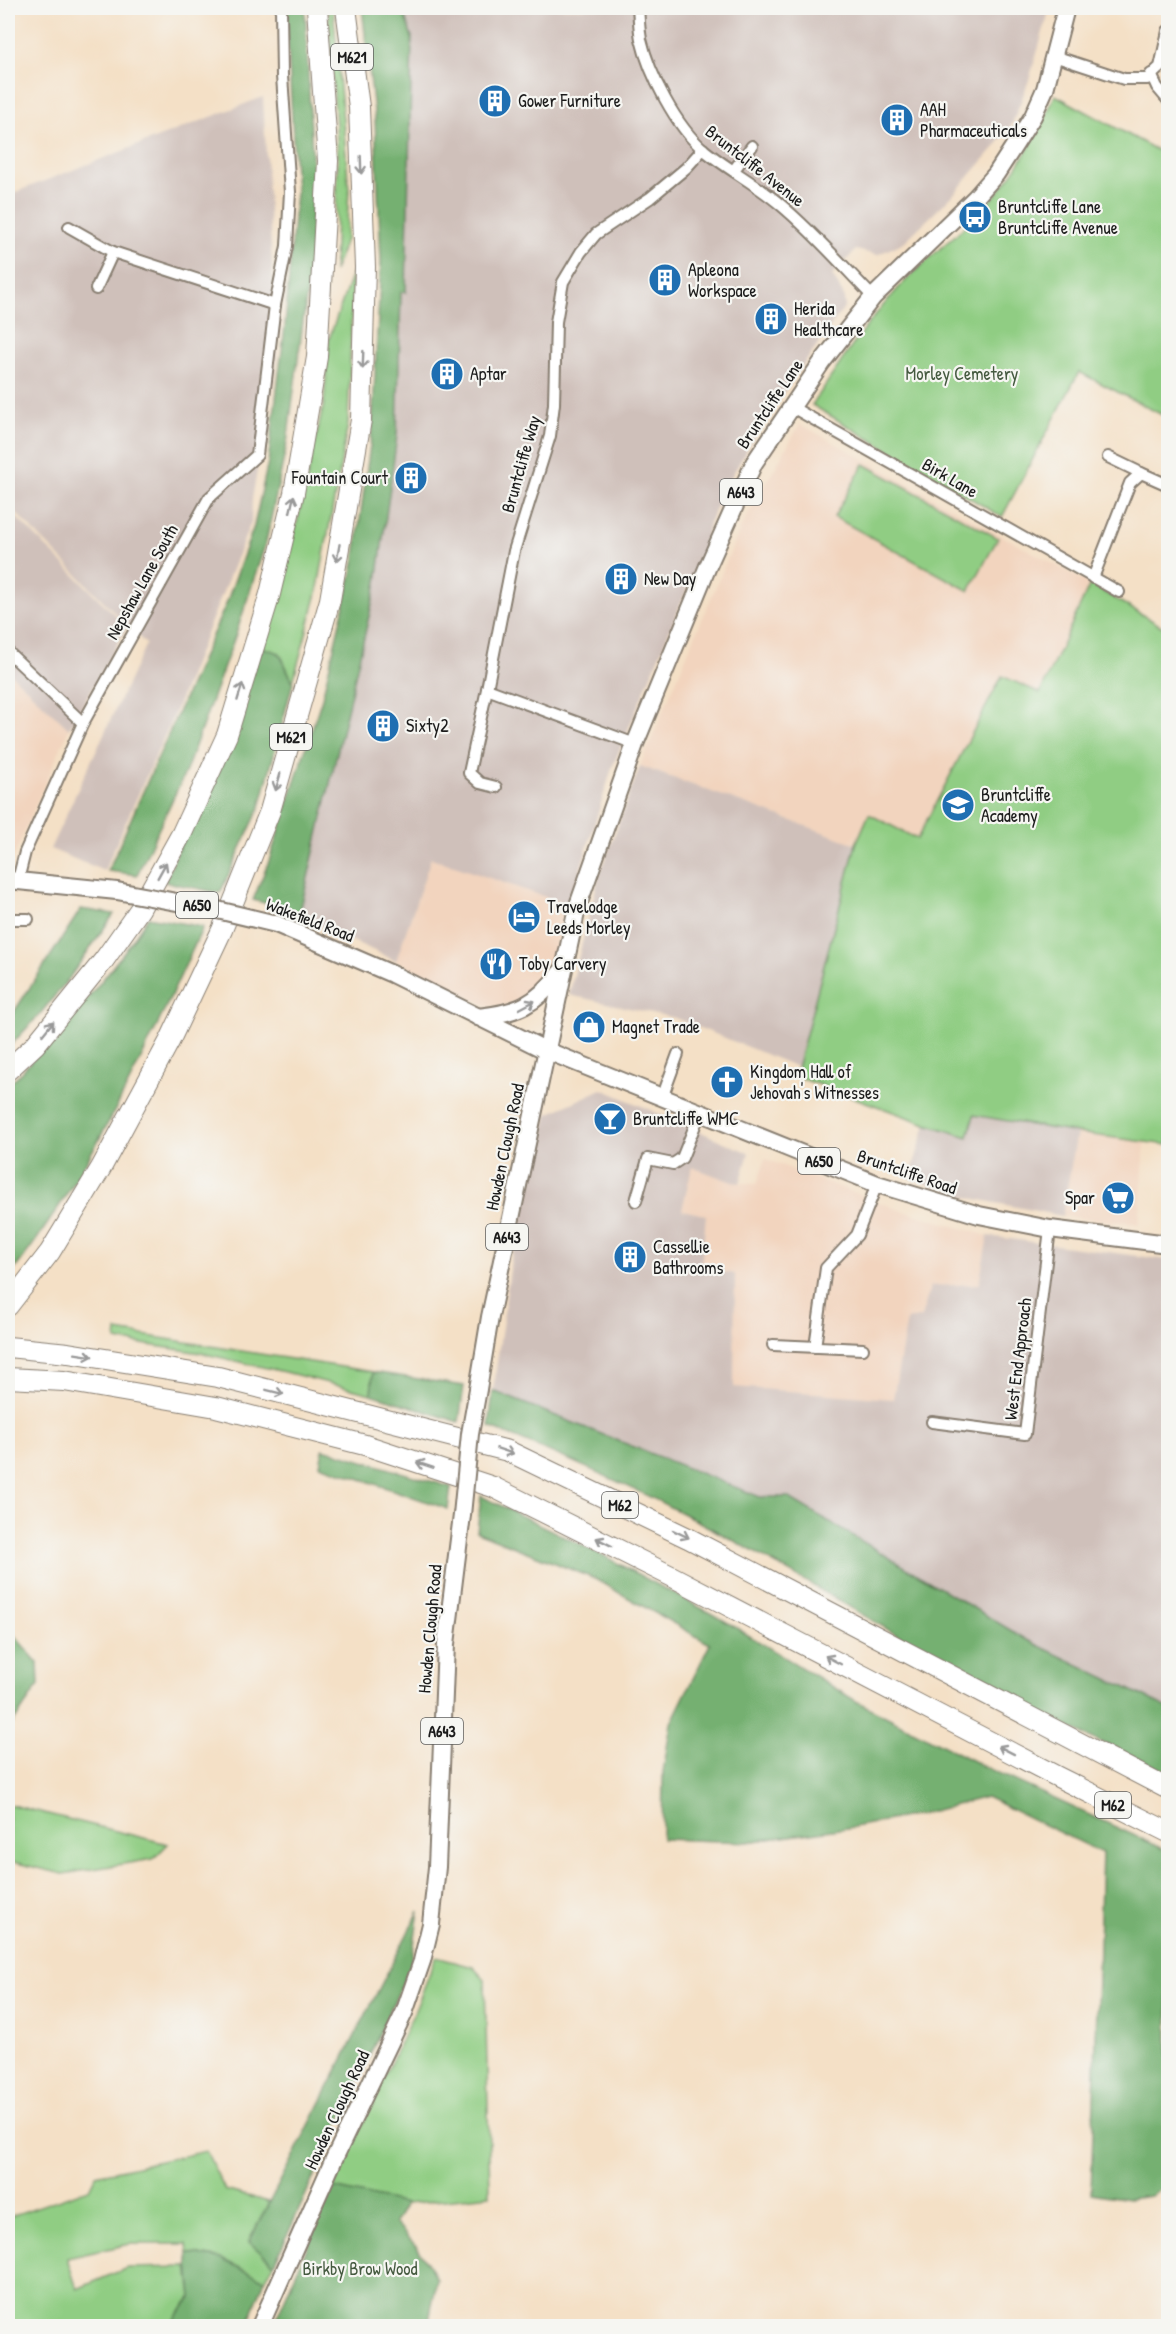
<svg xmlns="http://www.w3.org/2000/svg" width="1176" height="2334" font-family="'Patrick Hand',sans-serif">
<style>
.built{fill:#f2d4be}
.industrial{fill:#cfc0ba}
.green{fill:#90cd83;stroke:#567450;stroke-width:1.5}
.forest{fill:#74b071;stroke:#486646;stroke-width:1.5}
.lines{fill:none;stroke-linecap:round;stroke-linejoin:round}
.minor-casing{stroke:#887e71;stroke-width:14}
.primary-casing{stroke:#887e71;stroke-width:20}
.motorway-casing{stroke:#887e71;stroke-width:22}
.minor{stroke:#fff;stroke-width:10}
.primary{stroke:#fff;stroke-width:16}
.motorway{stroke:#fff;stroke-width:20}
.primary-bridge-casing{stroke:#887e71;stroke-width:20;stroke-linecap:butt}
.primary-bridge{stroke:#fff;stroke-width:16}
.oneway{stroke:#999}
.labels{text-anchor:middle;stroke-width:4.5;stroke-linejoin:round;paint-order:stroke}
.shield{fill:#f6f6f2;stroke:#5d5d5c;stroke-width:1.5}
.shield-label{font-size:16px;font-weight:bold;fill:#1c1c1c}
.poi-label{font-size:18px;fill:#1c1c1c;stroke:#f6f6f2;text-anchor:start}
.street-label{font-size:18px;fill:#1c1c1c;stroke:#f6f6f2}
.park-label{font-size:18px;fill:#455a40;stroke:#f6f6f2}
</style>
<rect width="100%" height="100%" fill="#f6f6f2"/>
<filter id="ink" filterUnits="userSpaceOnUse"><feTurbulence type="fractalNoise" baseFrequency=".0167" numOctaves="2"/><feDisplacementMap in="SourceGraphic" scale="12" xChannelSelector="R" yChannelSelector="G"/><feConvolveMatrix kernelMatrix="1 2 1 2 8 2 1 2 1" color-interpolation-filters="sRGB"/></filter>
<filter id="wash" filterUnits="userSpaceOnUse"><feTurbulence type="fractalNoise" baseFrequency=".008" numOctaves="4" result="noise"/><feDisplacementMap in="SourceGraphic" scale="24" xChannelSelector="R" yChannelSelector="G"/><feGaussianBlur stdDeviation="1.35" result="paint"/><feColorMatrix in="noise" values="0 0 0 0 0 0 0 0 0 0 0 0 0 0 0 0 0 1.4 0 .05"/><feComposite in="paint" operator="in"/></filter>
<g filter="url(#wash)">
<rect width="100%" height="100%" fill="#f4e0c6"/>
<g class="built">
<polygon points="800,424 1090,584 1168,630 1168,1145 1145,1142 1139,1224 1062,1216 1077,1132 926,1124 795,1076 856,844 640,766 741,527"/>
<polygon points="8,671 69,729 8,869"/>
<polygon points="612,768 552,963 540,987 527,998 500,1007 487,1006 396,961 431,858"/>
<polygon points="765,1159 900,1210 988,1236 979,1284 932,1286 921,1317 907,1321 893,1399 733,1387 735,1274 701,1268 706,1215 682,1210 692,1167 732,1182 757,1184"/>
</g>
<g class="industrial">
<polygon points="402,8 1050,8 1029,80 1012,124 996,146 952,196 904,242 877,255 856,250 832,275 843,294 845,306 764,421 727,484 709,523 705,546 612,768 569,905 431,858 396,961 299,916 377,582 397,436 401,292 406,291 412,37"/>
<polygon points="263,97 277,360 252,499 251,522 172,719 104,871 50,849 146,644 8,505 8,195"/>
<polygon points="8,509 127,627 69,729 8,671"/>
<polygon points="640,766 856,844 797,1067 675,1018 569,995 599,876"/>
<polygon points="602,1089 749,1153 740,1183 732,1182 692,1167 682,1210 706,1215 701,1268 735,1274 734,1387 893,1399 907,1320 921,1317 931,1286 979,1284 988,1236 1168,1260 1168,1708 1027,1640 789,1497 760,1498 493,1391 512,1255 548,1114"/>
<polygon points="974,1115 1077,1133 1062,1216 961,1196 910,1178 926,1124 967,1136"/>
</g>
<g class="green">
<polygon points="328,8 333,8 349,190 346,239 334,272 338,157"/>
<path d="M 1055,95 L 1168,156 L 1168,418 L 1079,372 L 1002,517 L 812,405 C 838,367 864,325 896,291 C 921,263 952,240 979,213 C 1012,180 1037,138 1055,95 Z"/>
<polygon points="353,271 348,424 317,593 293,682 280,653 261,647 297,523 324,403 329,339"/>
<polygon points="864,464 998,538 969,591 834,517"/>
<polygon points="1090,584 1168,630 1168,1145 1077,1133 974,1115 968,1137 926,1124 795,1076 856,844 869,814 917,839 1002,676 1040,693"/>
<polygon points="117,1331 373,1372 371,1394 293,1374 201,1353 116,1340"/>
<polygon points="8,1804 168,1844 153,1859 63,1874 8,1861"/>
<polygon points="436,1957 473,1967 485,1980 490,2195 406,2204 333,2188 416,2008"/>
<polygon points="206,2151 225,2190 269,2202 249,2241 274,2264 265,2280 221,2259 188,2253 187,2244 130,2244 67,2258 77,2289 127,2268 188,2267 192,2297 169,2326 8,2326 8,2217 89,2189 96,2175"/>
</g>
<g class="forest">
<polygon points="286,8 305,8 313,174 311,261 287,443 266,542 236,634 186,771 137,875 108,871 226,604 254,526 268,462 285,326 296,192"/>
<polygon points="362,8 402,8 412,37 406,292 401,292 397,436 377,582 299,916 287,909 253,900 269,861 322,698 354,564 372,430 381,261 375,120"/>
<polygon points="261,647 279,653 293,682 260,807 220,893 165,882"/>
<polygon points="81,909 114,914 70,977 40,1014 8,1048 8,1021"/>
<path d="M 148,917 L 203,927 C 148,1047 90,1175 8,1278 L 8,1086 C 59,1032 108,979 148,917 Z"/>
<polygon points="373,1372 464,1386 459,1422 371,1394"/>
<path d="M 493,1391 L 760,1497 L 788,1497 L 1027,1640 L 1168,1708 L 1168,1772 C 1095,1741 1022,1706 952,1667 C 860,1614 770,1558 676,1510 C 615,1479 552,1452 489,1427 Z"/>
<polygon points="323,1449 451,1487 448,1509 320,1465"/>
<polygon points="481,1496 604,1556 725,1621 856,1701 983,1766 1168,1851 1168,2183 1151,2196 1129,2199 1091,2193 1102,1853 986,1797 921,1814 854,1827 747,1842 662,1839 663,1772 671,1723 710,1644 595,1579 477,1532"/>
<polygon points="8,1628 38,1663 39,1685 8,1730"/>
<polygon points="419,1911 411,1965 274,2264 249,2242"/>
<polygon points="333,2188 406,2204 395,2223 418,2248 437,2279 428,2326 273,2326"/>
<polygon points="188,2253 221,2259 265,2280 247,2326 169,2326 192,2297"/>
</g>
</g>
<g filter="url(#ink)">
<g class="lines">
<g class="minor-casing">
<g id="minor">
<path d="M 638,8 C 639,18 639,29 641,39 C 649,74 676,127 704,150 C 729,170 758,185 782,206 C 815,234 843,266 873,297"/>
<polyline points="1054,56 1124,79 1147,79 1160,67 1168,31"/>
<polyline points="1151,74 1157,87 1168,100"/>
<polyline points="734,170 752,146"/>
<polyline points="69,227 113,252 275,305"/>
<polyline points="96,289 113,252"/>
<polyline points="790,406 1119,592"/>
<polyline points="1108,457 1141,473"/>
<polyline points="1093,578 1130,483 1141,473 1168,485"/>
<polyline points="8,652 83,723"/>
<polyline points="487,689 469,773 480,783 496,787"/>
<polyline points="635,744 487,689 514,551 550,436 554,404 556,322 563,282 581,252 596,234 650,198 686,168 703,149"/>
<polyline points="18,880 25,852 83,723 200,514 209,498 257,455 275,305 287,246 290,192 282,76 281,8"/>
<polyline points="8,919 28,919"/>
<polyline points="662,1098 678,1054"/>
<polyline points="636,1201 648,1159 673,1164 682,1158 700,1113"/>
<polyline points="773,1345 863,1349"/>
<polyline points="815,1347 826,1268 857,1235 877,1184"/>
<polyline points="932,1422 1025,1434 1050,1229"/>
</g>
</g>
<g class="primary-casing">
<g id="primary">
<polyline points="8,880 117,891"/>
<polyline points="276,924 392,974 545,1050 877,1184 979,1215 1050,1229 1168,1244"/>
<path d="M 478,1017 C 517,1013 536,1005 560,973"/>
<polyline points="478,1389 490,1317 577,908 635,744 708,566 754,463 822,362 873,297 975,198 996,174 1016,143 1033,116 1045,89 1066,8"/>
<polyline points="260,2326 334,2159 404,2013 422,1961 431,1924 437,1867 446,1644 462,1515"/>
</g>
</g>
<g class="motorway-casing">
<g id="motorway">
<polyline points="8,1070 35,1045 104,960 140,909 182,833 227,735 270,594 294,493 317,357 328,161 317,8"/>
<polyline points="8,1306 50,1252 101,1168 170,1040 222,930 270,811 330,600 361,420 365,267 359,107 346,8"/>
<polyline points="8,1347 68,1353 218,1377 508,1451 688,1538 1168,1789"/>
<polyline points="8,1378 64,1381 216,1407 365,1445 493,1487 673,1577 1058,1777 1168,1832"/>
</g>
</g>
<use href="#minor" class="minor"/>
<use href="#primary" class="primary"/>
<use href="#motorway" class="motorway"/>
<g class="primary-bridge-casing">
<g id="primary-bridge">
<polyline points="117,891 209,908 276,924"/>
<polyline points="462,1515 470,1434 478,1389"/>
</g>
</g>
<use href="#primary-bridge" class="primary-bridge"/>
</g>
<defs><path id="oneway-shaft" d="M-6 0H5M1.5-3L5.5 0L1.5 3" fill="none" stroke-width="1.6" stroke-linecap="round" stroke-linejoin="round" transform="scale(1.5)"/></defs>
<g class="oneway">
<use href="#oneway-shaft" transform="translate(361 165) rotate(88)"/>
<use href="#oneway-shaft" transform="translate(363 360) rotate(92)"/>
<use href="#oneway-shaft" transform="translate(292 504) rotate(-77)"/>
<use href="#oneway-shaft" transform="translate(338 553) rotate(100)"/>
<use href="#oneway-shaft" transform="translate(240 692) rotate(-73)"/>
<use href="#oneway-shaft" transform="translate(278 782) rotate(106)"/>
<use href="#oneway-shaft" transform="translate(162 870) rotate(-61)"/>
<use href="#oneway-shaft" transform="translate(527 1005) rotate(-28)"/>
<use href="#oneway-shaft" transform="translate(48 1028) rotate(-51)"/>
<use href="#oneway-shaft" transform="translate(84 1355) rotate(9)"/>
<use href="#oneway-shaft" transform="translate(275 1392) rotate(14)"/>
<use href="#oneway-shaft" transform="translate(505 1451) rotate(18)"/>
<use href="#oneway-shaft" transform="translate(425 1465) rotate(-162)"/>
<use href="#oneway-shaft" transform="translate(681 1534) rotate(26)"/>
<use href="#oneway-shaft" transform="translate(604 1542) rotate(-153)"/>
<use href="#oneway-shaft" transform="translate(833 1660) rotate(-152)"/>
<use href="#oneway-shaft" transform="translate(1006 1750) rotate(-153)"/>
</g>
</g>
<defs>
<g id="building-disc" transform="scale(1.725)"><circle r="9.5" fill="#1f6fb2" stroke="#f6f6f2"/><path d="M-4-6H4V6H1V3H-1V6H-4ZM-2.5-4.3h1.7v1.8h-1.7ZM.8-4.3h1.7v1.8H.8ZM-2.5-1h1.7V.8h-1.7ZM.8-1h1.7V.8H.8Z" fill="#fff"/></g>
<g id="bus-disc" transform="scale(1.725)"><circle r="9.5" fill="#1f6fb2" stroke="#f6f6f2"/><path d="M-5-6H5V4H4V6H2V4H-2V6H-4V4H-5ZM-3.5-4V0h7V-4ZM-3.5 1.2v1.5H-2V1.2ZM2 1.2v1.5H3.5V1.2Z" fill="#fff"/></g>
<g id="school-disc" transform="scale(1.725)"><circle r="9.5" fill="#1f6fb2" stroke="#f6f6f2"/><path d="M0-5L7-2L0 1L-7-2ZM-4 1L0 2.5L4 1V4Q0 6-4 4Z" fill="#fff"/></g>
<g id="hotel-disc" transform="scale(1.725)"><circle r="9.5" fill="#1f6fb2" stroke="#f6f6f2"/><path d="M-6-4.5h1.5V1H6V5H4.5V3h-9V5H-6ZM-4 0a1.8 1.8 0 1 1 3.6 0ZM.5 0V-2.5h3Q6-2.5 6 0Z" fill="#fff"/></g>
<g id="restaurant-disc" transform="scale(1.725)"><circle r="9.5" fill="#1f6fb2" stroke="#f6f6f2"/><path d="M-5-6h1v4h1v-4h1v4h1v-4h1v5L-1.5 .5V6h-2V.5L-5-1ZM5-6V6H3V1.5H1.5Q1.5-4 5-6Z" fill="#fff"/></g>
<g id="shop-disc" transform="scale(1.725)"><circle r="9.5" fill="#1f6fb2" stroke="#f6f6f2"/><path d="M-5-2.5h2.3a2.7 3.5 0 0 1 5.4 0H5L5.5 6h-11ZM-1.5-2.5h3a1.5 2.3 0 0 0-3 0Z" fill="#fff"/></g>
<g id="church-disc" transform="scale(1.725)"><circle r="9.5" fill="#1f6fb2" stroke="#f6f6f2"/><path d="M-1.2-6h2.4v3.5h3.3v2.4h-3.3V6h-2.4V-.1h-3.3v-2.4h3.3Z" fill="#fff"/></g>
<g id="bar-disc" transform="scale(1.725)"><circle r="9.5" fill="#1f6fb2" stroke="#f6f6f2"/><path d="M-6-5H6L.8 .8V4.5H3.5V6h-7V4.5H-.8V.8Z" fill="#fff"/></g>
<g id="supermarket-disc" transform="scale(1.725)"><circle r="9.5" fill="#1f6fb2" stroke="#f6f6f2"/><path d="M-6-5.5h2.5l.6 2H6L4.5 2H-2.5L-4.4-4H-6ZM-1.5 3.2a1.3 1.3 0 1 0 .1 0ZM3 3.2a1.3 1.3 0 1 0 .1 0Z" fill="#fff"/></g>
</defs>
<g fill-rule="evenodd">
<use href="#building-disc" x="495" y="101"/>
<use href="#building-disc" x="897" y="120"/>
<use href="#bus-disc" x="975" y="217"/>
<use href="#building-disc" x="665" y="280"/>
<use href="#building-disc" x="771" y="319"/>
<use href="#building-disc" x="447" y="374"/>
<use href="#building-disc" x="411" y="478"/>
<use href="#building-disc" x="621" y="579"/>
<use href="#building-disc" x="383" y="726"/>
<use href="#school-disc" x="958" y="805"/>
<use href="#hotel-disc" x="524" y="917"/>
<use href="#restaurant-disc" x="496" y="964"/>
<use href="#shop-disc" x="589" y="1027"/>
<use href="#church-disc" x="727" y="1082"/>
<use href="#bar-disc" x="610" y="1119"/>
<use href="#supermarket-disc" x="1118" y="1198"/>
<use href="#building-disc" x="630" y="1257"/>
</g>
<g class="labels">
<g class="shield">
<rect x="331" y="44" width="42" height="26" rx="4.5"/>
<rect x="720" y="479" width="42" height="26" rx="4.5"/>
<rect x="270" y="724" width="42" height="26" rx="4.5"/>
<rect x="176" y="892" width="42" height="26" rx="4.5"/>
<rect x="798" y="1148" width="42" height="26" rx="4.5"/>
<rect x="486" y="1224" width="42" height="26" rx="4.5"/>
<rect x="602" y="1492" width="36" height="26" rx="4.5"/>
<rect x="421" y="1718" width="42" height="26" rx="4.5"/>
<rect x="1095" y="1792" width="36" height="26" rx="4.5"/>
</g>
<g class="shield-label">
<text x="352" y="63">M621</text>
<text x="741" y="498">A643</text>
<text x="291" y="743">M621</text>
<text x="197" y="911">A650</text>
<text x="819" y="1167">A650</text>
<text x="507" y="1243">A643</text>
<text x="620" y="1511">M62</text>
<text x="442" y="1737">A643</text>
<text x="1113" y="1811">M62</text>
</g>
<g class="poi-label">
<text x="518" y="107">Gower Furniture</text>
<text x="920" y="116">AAH<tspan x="920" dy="21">Pharmaceuticals</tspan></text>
<text x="998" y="213">Bruntcliffe Lane<tspan x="998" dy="21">Bruntcliffe Avenue</tspan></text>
<text x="688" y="276">Apleona<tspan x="688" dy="21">Workspace</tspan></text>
<text x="794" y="315">Herida<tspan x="794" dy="21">Healthcare</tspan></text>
<text x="470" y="380">Aptar</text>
<text x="388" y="484" text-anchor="end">Fountain Court</text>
<text x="644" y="585">New Day</text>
<text x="406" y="732">Sixty2</text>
<text x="981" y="801">Bruntcliffe<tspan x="981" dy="21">Academy</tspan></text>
<text x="547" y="913">Travelodge<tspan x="547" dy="21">Leeds Morley</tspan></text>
<text x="519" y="970">Toby Carvery</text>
<text x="612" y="1033">Magnet Trade</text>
<text x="750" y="1078">Kingdom Hall of<tspan x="750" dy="21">Jehovah's Witnesses</tspan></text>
<text x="633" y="1125">Bruntcliffe WMC</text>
<text x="1095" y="1204" text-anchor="end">Spar</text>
<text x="653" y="1253">Cassellie<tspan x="653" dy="21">Bathrooms</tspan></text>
</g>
<g class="street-label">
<text transform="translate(755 166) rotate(38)" y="6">Bruntcliffe Avenue</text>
<text transform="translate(770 404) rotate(-56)" y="6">Bruntcliffe Lane</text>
<text transform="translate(521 464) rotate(-74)" y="6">Bruntcliffe Way</text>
<text transform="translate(950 478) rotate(30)" y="6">Birk Lane</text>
<text transform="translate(142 582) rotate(-61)" y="6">Nepshaw Lane South</text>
<text transform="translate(310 920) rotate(21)" y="6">Wakefield Road</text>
<text transform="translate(505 1147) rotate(-78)" y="6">Howden Clough Road</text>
<text transform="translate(907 1172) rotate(19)" y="6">Bruntcliffe Road</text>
<text transform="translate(1018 1359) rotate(-83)" y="6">West End Approach</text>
<text transform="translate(430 1629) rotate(-85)" y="6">Howden Clough Road</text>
<text transform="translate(337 2110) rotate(-65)" y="6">Howden Clough Road</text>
</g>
<g class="park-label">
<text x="962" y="380">Morley Cemetery</text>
<text x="360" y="2275">Birkby Brow Wood</text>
</g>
</g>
<rect width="1176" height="2334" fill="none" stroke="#f6f6f2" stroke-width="30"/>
</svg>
